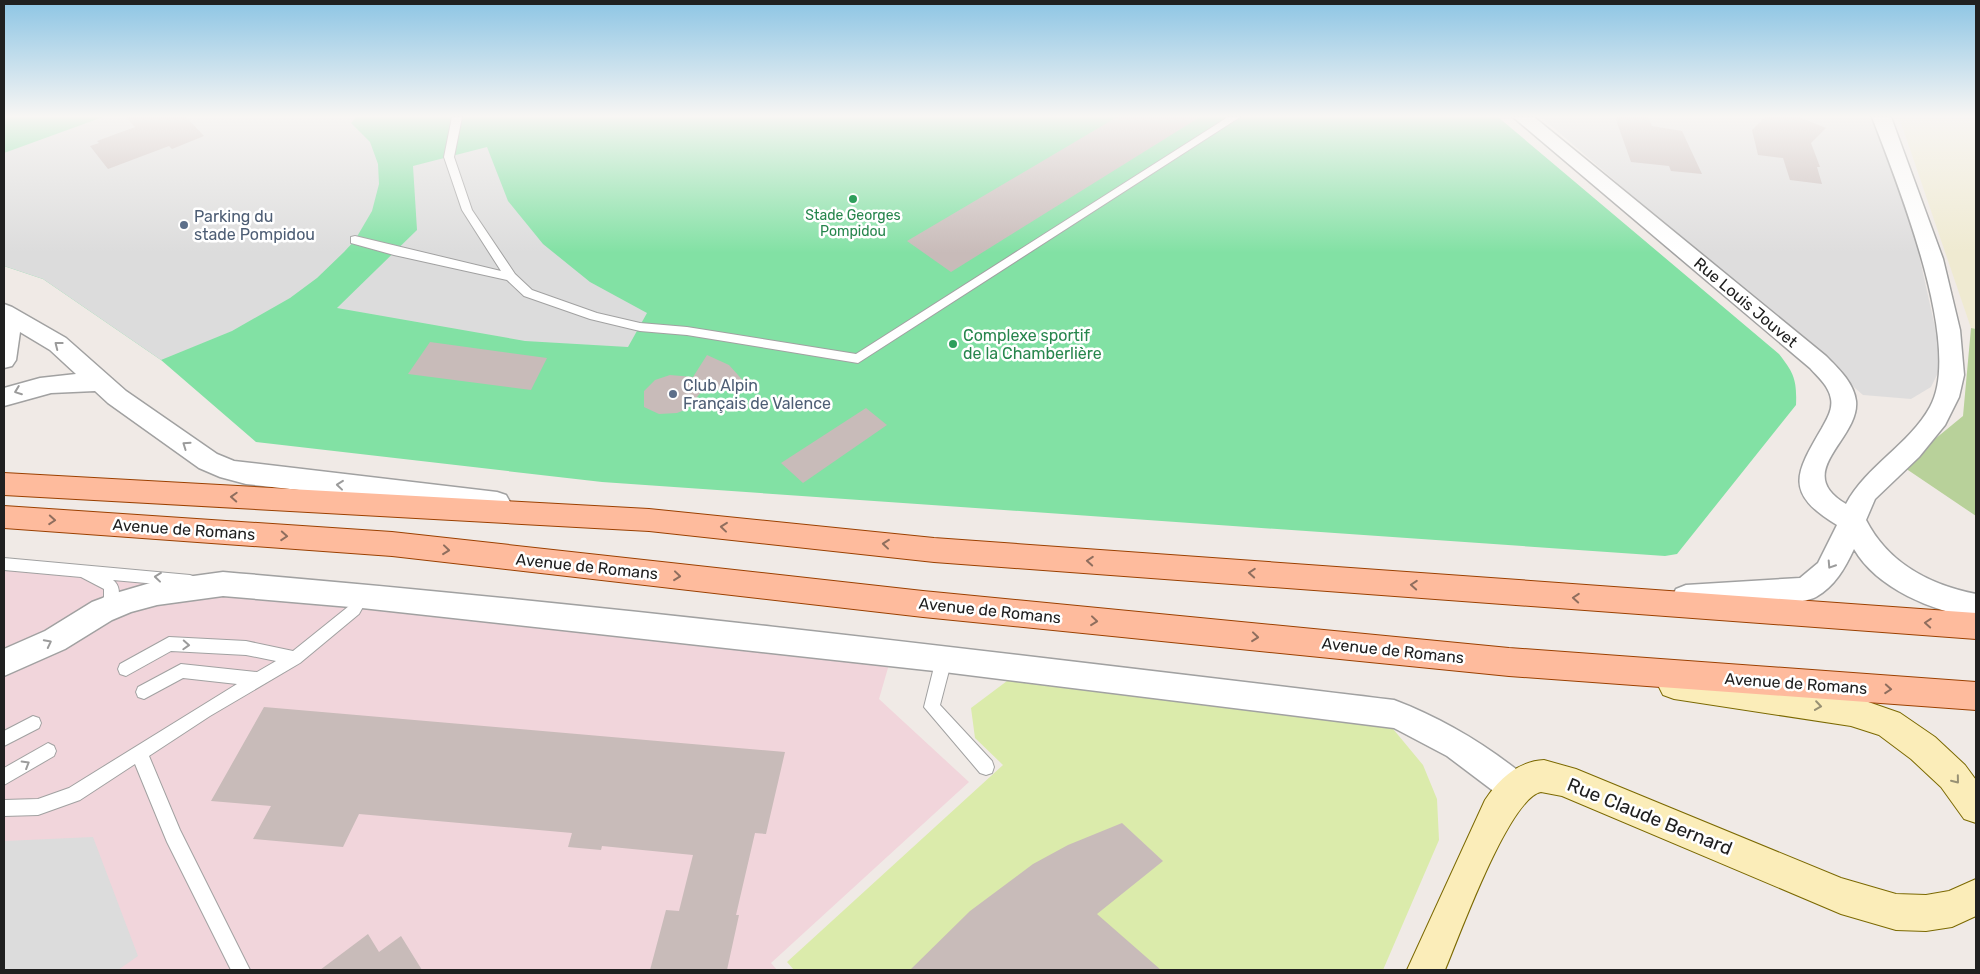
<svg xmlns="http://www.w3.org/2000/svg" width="1980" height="974" font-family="Rubik,sans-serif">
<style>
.residential{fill:#dedddd}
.commercial{fill:#f1d5db}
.farmland{fill:#efead1}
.grass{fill:#dbebab}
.forest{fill:#b8d19a}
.pitch{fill:#82e1a4}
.parking{fill:#dcdcdc}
.building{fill:#c8bbb9}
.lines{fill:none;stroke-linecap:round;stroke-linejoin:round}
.lane-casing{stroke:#a1a1a1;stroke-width:2}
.street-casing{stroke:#a1a1a1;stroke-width:3}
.secondary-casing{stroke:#7b6902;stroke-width:2}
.primary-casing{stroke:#9b4000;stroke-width:2}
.lane{fill:#fff;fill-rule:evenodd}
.street{fill:#fff;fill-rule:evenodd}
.secondary{fill:#fbedb9;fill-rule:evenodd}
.primary{fill:#febb9d;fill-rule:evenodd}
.oneway{stroke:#9b9b9b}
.oneway2{stroke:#8f6e5e}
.oneway3{stroke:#989174}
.leisure-dot{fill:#2e9e5b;stroke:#fff;stroke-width:2}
.service-dot{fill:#5c6f8a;stroke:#fff;stroke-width:2}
.labels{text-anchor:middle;stroke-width:5;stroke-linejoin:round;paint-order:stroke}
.far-leisure-label{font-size:14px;fill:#27864d;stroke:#fff}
.service-label{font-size:16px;fill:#4e5e75;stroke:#fff;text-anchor:start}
.street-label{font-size:16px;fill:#202020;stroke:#fff}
.leisure-label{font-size:16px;fill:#27864d;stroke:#fff;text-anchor:start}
.near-street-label{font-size:19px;fill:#202020;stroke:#fff}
</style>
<rect width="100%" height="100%" fill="#f0eae6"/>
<polygon class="residential" points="1541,117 1871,117 1913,228 1943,363 1931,387 1911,399 1863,395"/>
<polygon class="commercial" points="4,569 892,654 879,699 969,782 771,963 777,970 4,970"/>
<polygon class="farmland" points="1899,117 1976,117 1976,329 1971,328"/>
<polygon class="grass" points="1015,675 1384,718 1423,765 1437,799 1439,840 1383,970 794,970 787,962 1003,765 975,738 971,708"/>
<polygon class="forest" points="1971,328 1976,329 1976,516 1902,466 1963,416"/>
<path class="pitch" d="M 4,117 L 1498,117 L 1779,354 C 1794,373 1797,380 1796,405 L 1677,554 L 1665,556 L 602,482 L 256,442 L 161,360 L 43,279 L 4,266 Z"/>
<g class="parking">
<polygon points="103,117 356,117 351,123 370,142 378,164 379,184 372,211 355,240 344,252 317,278 290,298 232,331 161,360 43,279 4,266 4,153"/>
<polygon points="487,147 508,201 543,244 590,282 647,313 628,347 525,341 337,308 417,230 413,166"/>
<polygon points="93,837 138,956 118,970 4,970 4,841"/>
</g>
<g class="building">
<polygon points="126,117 186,117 204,136 172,149 169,146 108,169 90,146 99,143 97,141 135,127"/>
<polygon points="1117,117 1200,117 951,272 907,241"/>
<polygon points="1615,117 1648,117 1652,126 1682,131 1702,174 1671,171 1669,166 1631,162"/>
<polygon points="1765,117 1799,117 1826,128 1811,143 1820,167 1817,167 1822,184 1790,180 1783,158 1758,155 1752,130"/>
<polygon points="430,342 547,358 531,390 408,374"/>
<polygon points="707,355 729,365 747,385 702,391 687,409 677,413 659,414 644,407 644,391 655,380 670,375 693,377"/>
<polygon points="866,408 887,425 803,483 781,463"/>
<polygon points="264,707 785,752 766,834 755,833 736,915 739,915 727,970 650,970 666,910 679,911 693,855 602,846 601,850 568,847 572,833 359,814 343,847 253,839 271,806 211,801"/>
<polygon points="1122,823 1163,861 1097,914 1161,970 910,970 970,911 1033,864 1068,845"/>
<polygon points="368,934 379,952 401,936 422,970 320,970"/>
</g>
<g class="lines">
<g class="lane-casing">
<g id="lane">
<polygon points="452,117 462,117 454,157 472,210 515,274 532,290 597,313 640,323 687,327 856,354 1228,117 1240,117 858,363 687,335 640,331 590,319 524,296 507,280 394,255 351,243 351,237 355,236 501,271 462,210 444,157"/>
<path d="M 4,558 L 190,575 L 195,577 L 197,581 L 195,585 L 190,587 L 113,580 C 127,590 114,621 98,616 L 95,611 L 104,597 L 104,589 L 81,577 L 4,570 Z"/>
<polygon points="362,590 367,592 369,596 359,614 300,663 210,716 149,756 180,830 250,970 231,970 167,842 135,764 80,800 38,815 4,816 4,800 38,799 69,788 237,684 183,678 144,699 138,697 136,692 138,687 181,664 257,672 276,661 246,655 171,651 126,676 120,674 118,669 120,664 169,637 246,641 293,651 349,606 357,592"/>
<polygon points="944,652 949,654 952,659 940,705 992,761 994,767 992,773 986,775 980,773 924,707 936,659 939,654"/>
<polygon points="33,716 39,718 41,723 39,728 4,746 4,731"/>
<polygon points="48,743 54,746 56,751 54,756 4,785 4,768"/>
</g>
</g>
<g class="street-casing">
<g id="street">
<path d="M 1513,117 L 1534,117 L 1826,356 C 1838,368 1854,383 1856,401 C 1860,439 1791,472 1846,504 C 1866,466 1909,445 1930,407 C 1964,346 1896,180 1872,117 L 1891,117 L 1943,259 L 1960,330 L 1964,375 L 1959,397 L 1945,425 L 1919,457 L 1875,499 L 1866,520 C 1888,563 1930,585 1976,594 L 1976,618 C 1933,611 1877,589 1854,549 C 1845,568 1835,586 1816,597 C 1797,607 1712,607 1686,609 L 1676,605 L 1672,597 L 1676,589 L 1686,585 L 1800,578 L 1818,563 L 1837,525 C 1784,493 1795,474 1822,428 C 1827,419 1833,409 1831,399 C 1829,386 1818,377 1810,368 Z"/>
<polygon points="4,304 12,307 66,338 126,391 217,454 234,461 497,492 506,495 510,502 506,509 497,512 246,484 220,477 199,468 108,403 95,391 51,393 4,406 4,388 40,378 76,374 50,350 20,332 16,360 12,366 4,368"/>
<path d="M 223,572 C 614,605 1004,653 1394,700 C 1444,719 1485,744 1526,777 L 1531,788 L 1526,799 L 1515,803 L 1504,799 L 1447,756 L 1394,728 L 944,672 L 362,608 L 223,596 L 157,605 L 131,612 L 112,620 L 65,649 L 4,676 L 4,649 L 45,631 L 92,602 L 116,593 L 157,581 Z"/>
</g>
</g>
<g class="secondary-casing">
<g id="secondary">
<polygon points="1674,671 1851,696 1900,713 1935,737 1965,765 1976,780 1976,823 1964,819 1941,787 1911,759 1879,735 1851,726 1674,699 1663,695 1658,685 1663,675"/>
<path d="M 1544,760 L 1576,769 L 1841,878 L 1896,894 L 1926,895 L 1949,891 L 1976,879 L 1976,916 L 1952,927 L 1926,931 L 1896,930 L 1841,914 L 1562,796 L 1541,792 C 1509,798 1459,937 1445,970 L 1407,970 L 1485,800 C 1498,780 1518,761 1544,760 Z"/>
</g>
</g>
<g class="primary-casing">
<g id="primary">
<polygon points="4,473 649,509 934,538 1976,613 1976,639 934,562 649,531 4,495"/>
<polygon points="4,506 392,532 923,591 1509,648 1976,682 1976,710 1509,676 923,617 392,556 4,528"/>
</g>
</g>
<use href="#lane" class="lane"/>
<use href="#street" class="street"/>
<use href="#secondary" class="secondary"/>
<use href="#primary" class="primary"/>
</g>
<defs><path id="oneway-chevron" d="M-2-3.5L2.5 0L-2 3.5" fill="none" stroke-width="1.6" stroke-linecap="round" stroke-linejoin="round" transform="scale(1.25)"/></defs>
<g class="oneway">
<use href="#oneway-chevron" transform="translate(58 345) rotate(-142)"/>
<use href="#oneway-chevron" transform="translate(18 391) rotate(159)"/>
<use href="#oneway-chevron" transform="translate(186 445) rotate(-145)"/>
<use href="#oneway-chevron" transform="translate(340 485) rotate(-174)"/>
<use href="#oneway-chevron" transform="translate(1831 565) rotate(123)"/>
<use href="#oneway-chevron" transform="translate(158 577) rotate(-174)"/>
<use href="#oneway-chevron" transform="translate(48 643) rotate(-27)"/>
<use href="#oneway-chevron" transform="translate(186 645) rotate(3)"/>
<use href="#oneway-chevron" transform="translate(26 764) rotate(-31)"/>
</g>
<g class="oneway2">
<use href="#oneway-chevron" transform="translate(234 497) rotate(-177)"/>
<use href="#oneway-chevron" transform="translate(52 520) rotate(4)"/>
<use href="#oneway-chevron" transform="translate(724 527) rotate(-174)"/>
<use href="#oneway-chevron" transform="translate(284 536) rotate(4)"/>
<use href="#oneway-chevron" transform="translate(886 544) rotate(-174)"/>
<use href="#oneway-chevron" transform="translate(446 550) rotate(6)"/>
<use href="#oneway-chevron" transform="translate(1090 561) rotate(-176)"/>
<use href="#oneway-chevron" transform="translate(1252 573) rotate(-176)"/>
<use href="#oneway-chevron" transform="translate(677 576) rotate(6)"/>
<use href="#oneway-chevron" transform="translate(1414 585) rotate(-176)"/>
<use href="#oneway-chevron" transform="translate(1576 598) rotate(-176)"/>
<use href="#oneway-chevron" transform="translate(1094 621) rotate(6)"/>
<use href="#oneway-chevron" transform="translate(1928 623) rotate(-176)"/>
<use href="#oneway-chevron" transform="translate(1255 637) rotate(6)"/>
<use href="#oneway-chevron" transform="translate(1888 689) rotate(4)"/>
</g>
<g class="oneway3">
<use href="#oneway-chevron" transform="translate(1818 706) rotate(8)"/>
<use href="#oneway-chevron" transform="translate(1956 780) rotate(51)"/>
</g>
<linearGradient id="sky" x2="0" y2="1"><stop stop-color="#8dc5e4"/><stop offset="0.46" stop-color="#f8f6f4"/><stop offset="1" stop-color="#f8f6f4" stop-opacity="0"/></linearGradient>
<rect width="1980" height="253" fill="url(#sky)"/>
<g class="leisure-dot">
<circle cx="853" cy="199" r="5"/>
<circle cx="953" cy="344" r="5"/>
</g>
<g class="service-dot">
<circle cx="184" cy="225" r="5"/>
<circle cx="673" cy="394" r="5"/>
</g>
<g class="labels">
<g class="far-leisure-label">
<text x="853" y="220">Stade Georges<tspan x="853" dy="16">Pompidou</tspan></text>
</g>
<g class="service-label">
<text x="194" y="222">Parking du<tspan x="194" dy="18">stade Pompidou</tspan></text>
<text x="683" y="391">Club Alpin<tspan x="683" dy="18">Français de Valence</tspan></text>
</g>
<g class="street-label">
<text transform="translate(1746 302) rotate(40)" y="6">Rue Louis Jouvet</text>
<text transform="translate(184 529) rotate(4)" y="6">Avenue de Romans</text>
<text transform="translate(587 566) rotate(6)" y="6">Avenue de Romans</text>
<text transform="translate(990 610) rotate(6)" y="6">Avenue de Romans</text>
<text transform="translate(1393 650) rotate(6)" y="6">Avenue de Romans</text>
<text transform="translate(1796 683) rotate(4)" y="6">Avenue de Romans</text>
</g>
<g class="leisure-label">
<text x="963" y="341">Complexe sportif<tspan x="963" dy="18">de la Chamberlière</tspan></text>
</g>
<g class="near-street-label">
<text transform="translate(1650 816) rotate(22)" y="7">Rue Claude Bernard</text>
</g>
</g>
<rect width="1980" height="974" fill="none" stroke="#202020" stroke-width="10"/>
</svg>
